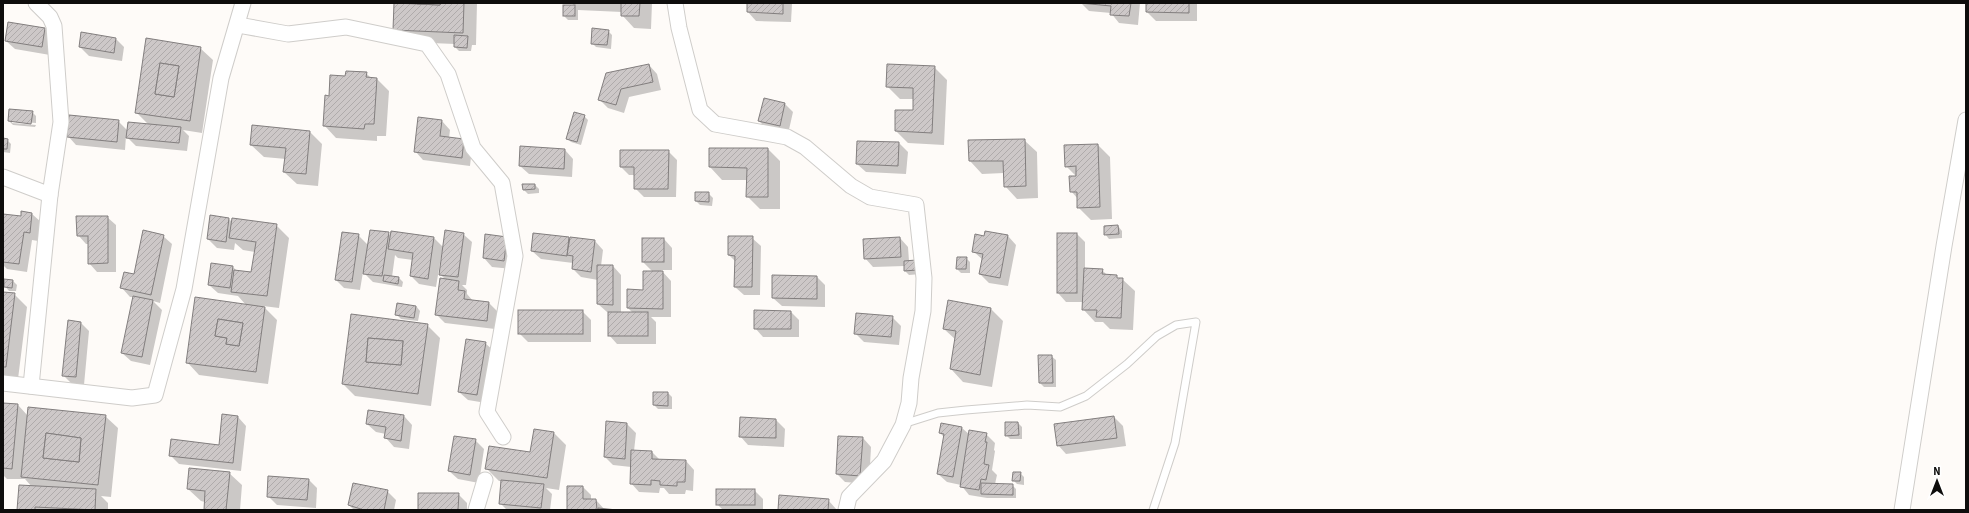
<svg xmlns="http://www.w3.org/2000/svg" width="1969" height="513" font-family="'Source Sans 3',sans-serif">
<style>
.shadow{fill:#0003}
.building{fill:url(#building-hatch);stroke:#827e7e;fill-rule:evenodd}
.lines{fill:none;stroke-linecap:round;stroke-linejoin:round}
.lane-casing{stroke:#cfcdca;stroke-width:9}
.street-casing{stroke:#cfcdca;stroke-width:17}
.lane{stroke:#fff;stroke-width:7}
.street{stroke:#fff;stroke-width:15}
</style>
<defs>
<pattern id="building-hatch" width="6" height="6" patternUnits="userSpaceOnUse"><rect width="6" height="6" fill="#cdc8c8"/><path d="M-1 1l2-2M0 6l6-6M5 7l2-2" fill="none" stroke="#afabab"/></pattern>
</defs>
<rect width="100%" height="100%" fill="#fefbf8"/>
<g class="shadow">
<polygon points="395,3 477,3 476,45 472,45 471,51 459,51 455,47 455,44 407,42 394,30"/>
<polygon points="571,3 652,3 651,29 634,28 622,15 622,12 578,10 578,20 568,20 564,16 575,6"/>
<polygon points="748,3 790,3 792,4 791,22 756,21 748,12"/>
<polygon points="1081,3 1140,3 1138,25 1119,23 1111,13 1089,11"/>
<polygon points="1147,3 1197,3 1197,21 1156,21 1147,12"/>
<polygon points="45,29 53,38 50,55 15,49 6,41"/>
<polygon points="608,31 612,35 611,49 596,47 592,43"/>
<polygon points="116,39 124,47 122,61 89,56 80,47"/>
<polygon points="200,48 213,60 202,133 183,130 189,136 187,151 136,146 126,136 125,150 76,145 68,136 118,121 128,131 148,124 136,112"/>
<polygon points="649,65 657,74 661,90 629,97 624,113 608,108 599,99"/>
<polygon points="934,67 947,80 944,145 908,143 896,131 914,112 914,99 900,99 887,86"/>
<polygon points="366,73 372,79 377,79 389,91 386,136 377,136 377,141 336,138 324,125 329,97 346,77"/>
<polygon points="784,103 793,112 788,134 768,130 759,121"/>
<polygon points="32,112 36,116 36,123 12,121 12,123 36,125 35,127 13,125 9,121"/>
<polygon points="584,116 588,120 581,145 571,142 567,138"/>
<polygon points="442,121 450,130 449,138 464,140 472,148 470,166 423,160 415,151"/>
<polygon points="310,132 322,144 318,186 297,184 284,172 286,159 264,157 251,145"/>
<polygon points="3,139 7,140 11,144 10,153 3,152"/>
<polygon points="1024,140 1037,152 1038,198 1017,199 1005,186 1004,173 982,174 970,161 969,141"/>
<polygon points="899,143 908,152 906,174 866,172 857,164"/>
<polygon points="1098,145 1110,157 1112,219 1091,220 1078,207 1078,199 1071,191 1077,177 1066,166"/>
<polygon points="710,149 768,149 780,161 780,209 760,209 747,196 747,180 722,180 710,167"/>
<polygon points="565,150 573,159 572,177 529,174 520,166"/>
<polygon points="668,151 677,160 676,197 644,197 635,188 635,175 629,175 621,167"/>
<polygon points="535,185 539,189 539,193 528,194 524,190"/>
<polygon points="708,193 713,198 712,206 700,205 696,201"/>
<polygon points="22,212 32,214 41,222 38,241 32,240 27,272 7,269 3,265 3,215 22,217"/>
<polygon points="107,217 116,225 116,272 97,272 89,263 89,244 86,244 78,235"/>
<polygon points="229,219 232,222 276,225 289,238 279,308 263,306 277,320 268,384 199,375 187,362 246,305 238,296 218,293 209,285 233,267 237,271 252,273 255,252 243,250 235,243 234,250 217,248 208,239"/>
<polygon points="1118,226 1122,231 1122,238 1109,239 1105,234"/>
<polygon points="388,233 391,236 434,238 444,248 463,234 472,242 466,285 462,285 467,290 467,294 473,301 489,303 498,312 495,329 445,323 436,314 446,280 441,275 444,251 442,251 436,287 419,284 411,276 413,260 398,258 395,255 392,277 399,278 403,282 402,287 373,282 363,272 360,290 344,288 336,280 358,235 368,245"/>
<polygon points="534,234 595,241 603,250 601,266 613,266 621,275 621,313 633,313 628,308 644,291 653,272 643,262 664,239 672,248 672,270 661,270 671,281 671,317 651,317 656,322 656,344 617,344 609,335 609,312 607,312 598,304 598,280 581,277 573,269 573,263 541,259 532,251"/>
<polygon points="1058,234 1077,234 1085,242 1085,269 1102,270 1108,276 1122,279 1135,291 1133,330 1110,329 1103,322 1095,322 1083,309 1083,302 1066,302 1058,293"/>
<polygon points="163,236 172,244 160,303 153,301 162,310 150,365 131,361 122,353 134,297 130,297 122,288 135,275"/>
<polygon points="1008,236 1016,245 1008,286 989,283 980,274 983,260 973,251 985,237"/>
<polygon points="506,238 512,269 492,267 484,258"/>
<polygon points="752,238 761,246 760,295 744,295 735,287 736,262 729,255"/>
<polygon points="900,238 908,247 909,261 921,274 909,275 905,271 905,266 873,267 865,258"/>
<polygon points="966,258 970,262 970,273 961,273 957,269"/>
<polygon points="817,277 825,285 825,307 782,306 773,298"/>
<polygon points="13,281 17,285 16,291 9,291 5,286"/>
<polygon points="3,293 14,294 27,307 18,379 3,377"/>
<polygon points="949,301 991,309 1003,321 992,387 963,382 951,369 956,340 944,329"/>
<polygon points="416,306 420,311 418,321 401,319 397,315"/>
<polygon points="582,311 591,320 591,342 528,342 519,333"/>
<polygon points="791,312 799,320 799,337 763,337 755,328"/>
<polygon points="892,317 901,326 899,345 864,342 855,333"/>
<polygon points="81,323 89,331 84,385 72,384 63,375"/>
<polygon points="427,325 440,338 431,406 355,396 343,384"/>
<polygon points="485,343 494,351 486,403 468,400 459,392"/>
<polygon points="1051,356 1056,360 1056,387 1044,387 1040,383"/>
<polygon points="668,393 672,397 672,409 658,409 654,405"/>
<polygon points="3,404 18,405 28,416 105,416 118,428 111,497 101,496 108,503 108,510 18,510 32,487 25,479 7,479 3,475"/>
<polygon points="404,416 412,425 409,449 394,447 386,438 386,434 376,432 367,424"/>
<polygon points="238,417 246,426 241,471 179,464 171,456 219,446"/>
<polygon points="1114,417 1123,426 1126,446 1066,454 1058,445"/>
<polygon points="741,418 776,420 785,429 784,447 748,445 740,436"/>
<polygon points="607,422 627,424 636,433 634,451 652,452 660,460 686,461 694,470 693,491 686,490 685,494 669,494 664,488 660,488 659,493 639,492 631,483 631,467 613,465 605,457"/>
<polygon points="1018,423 1022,427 1022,439 1010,439 1006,435"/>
<polygon points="962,428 970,435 986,434 995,443 994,450 995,451 992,470 997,475 995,484 1012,485 1016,489 1016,498 987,498 969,495 961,485 947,482 938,474 945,438 940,433"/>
<polygon points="554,433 566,445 559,490 546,488 552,494 550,510 507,510 500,503 502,481 499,481 486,468 531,454"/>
<polygon points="863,438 871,447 869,484 845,482 837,474"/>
<polygon points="475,440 484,449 479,483 458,479 449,471"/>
<polygon points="229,473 242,485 240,510 205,510 205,502 201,501 188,489"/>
<polygon points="1020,473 1024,477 1024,485 1017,484 1013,480"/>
<polygon points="309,480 317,488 316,508 277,505 268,496"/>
<polygon points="583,487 591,495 591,500 596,500 605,510 608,510 568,510"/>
<polygon points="754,490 763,499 763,510 723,510 717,504"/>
<polygon points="387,491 396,500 394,510 354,510 349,505"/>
<polygon points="458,494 467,503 467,510 419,510"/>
<polygon points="828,500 837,510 779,510"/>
</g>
<g class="building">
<polygon points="394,3 440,5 441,3 464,3 463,33 393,30"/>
<polygon points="417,3 441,3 440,5 417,4"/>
<polygon points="621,3 640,3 639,16 621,16"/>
<polygon points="747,3 783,3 783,14 747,12"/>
<polygon points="1080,3 1131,3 1129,16 1110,15 1111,6"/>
<polygon points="1146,3 1189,3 1189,13 1146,12"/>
<rect x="563" y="5" width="12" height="11"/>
<polygon points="8,22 45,28 42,47 5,41"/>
<polygon points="592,28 609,30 607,45 591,44"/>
<polygon points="81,32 116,38 114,53 79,47"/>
<polygon points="454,35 468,36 467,48 454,47"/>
<path d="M 146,38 L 201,47 L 190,121 L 135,113 ZM 160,63 L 179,66 L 174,97 L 155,94 Z"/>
<polygon points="160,63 179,66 174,97 155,94"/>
<polygon points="649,64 653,82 621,89 616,105 598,100 606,73"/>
<polygon points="887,64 935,66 932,133 895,131 895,110 913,110 913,88 886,87"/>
<polygon points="346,71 367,72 366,77 377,78 374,124 365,124 364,129 323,126 325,95 329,96 330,75 345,76"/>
<polygon points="764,98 785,103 780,126 758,121"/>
<polygon points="9,109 33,111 31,124 8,121"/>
<polygon points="574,112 585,115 577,142 566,139"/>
<polygon points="69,115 119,120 117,142 67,137"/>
<polygon points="418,117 442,120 440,136 464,139 462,158 414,152"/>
<polygon points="128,122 181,127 179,143 126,138"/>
<polygon points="252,125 310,131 306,174 283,172 286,148 250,145"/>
<polygon points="3,138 8,139 7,149 3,149"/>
<polygon points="1025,139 1026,186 1004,187 1003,161 969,161 968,140"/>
<polygon points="857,141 899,142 898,166 856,164"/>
<polygon points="1098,144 1100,207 1077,208 1077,192 1070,192 1069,176 1076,176 1076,166 1065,167 1064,145"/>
<polygon points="520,146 565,149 564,169 519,166"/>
<polygon points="709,148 768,148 768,197 746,197 747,168 709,167"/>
<polygon points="620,150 669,150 668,189 634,189 634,167 620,167"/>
<polygon points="522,184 535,184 535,189 523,190"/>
<polygon points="695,192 709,192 709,202 695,201"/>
<polygon points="21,211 32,213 30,233 24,232 19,264 3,262 3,214 21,216"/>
<polygon points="210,215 229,218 226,242 207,239"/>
<polygon points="76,216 108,216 108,263 88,264 88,236 77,236"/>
<polygon points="232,218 277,224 267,296 231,292 234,270 251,272 256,242 229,238"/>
<polygon points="1118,225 1119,234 1104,235 1104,226"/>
<polygon points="143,230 164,235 151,295 120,288 124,272 134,274"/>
<polygon points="370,230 389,232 382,276 363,274"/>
<polygon points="445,230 464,233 458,277 439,275"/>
<polygon points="391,231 434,237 428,279 410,276 413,253 388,249"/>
<polygon points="985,231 1008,235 1000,278 979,274 983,254 972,252 975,234 984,236"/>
<polygon points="342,232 359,234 352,282 335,280"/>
<polygon points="533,233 569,237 567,256 531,251"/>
<rect x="1057" y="233" width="20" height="60"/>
<polygon points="485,234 507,237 504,261 483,258"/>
<polygon points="728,236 753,236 752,287 734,287 735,256 728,255"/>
<polygon points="570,237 595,240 591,272 572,269 573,256 567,255"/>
<polygon points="900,237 901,257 864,259 863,239"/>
<rect x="642" y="238" width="22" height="24"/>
<polygon points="957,257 967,257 966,269 956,269"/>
<polygon points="916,260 917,270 904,271 904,261"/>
<polygon points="211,263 233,266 230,288 208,285"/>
<polygon points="597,265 613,265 613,305 597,304"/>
<polygon points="1084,268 1103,269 1102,274 1117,275 1117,278 1123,278 1121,318 1096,317 1097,310 1082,310"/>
<polygon points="643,271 663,271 663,309 627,308 627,289 643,290"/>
<polygon points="384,275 399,277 398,284 383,281"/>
<polygon points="772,275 817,276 817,299 772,298"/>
<polygon points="440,278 459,281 458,290 465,291 464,299 489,302 487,321 435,315"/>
<polygon points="4,279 13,280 12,288 4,287"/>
<polygon points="3,292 15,293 6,367 3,367"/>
<polygon points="133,296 153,300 142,357 121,353"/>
<path d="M 195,297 L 265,307 L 256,372 L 186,363 ZM 218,319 L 243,323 L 239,346 L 226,344 L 227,338 L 215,336 Z"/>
<polygon points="948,300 991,308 980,375 950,369 956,331 943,329"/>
<polygon points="397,303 416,306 414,318 395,315"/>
<rect x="518" y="310" width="65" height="24"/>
<polygon points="754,310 791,311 791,329 754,329"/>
<rect x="608" y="312" width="40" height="24"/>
<polygon points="856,313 893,316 891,337 854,334"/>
<path d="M 351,314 L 428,324 L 418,394 L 342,384 ZM 368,338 L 403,341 L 401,365 L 366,362 Z"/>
<polygon points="218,319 243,323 239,346 226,344 227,338 215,336"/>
<polygon points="68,320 81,322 76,377 62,376"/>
<polygon points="368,338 403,341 401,365 366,362"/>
<polygon points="466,339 486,342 477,395 458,392"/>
<polygon points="1038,355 1052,355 1053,383 1039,383"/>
<polygon points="653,392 668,392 668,406 653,405"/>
<polygon points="3,403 18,404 12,469 3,468"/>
<path d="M 28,407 L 106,415 L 98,485 L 21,477 ZM 46,433 L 81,438 L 79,462 L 43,458 Z"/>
<polygon points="368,410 404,415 401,441 384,438 386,427 366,424"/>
<polygon points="222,414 238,416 233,463 169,456 171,439 219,445"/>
<polygon points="1114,416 1117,438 1057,446 1054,424"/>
<polygon points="740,417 776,419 776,438 739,437"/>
<polygon points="606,421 627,423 625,459 604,457"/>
<polygon points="1005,422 1018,422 1019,435 1005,436"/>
<polygon points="941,423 962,427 953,477 937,474 944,434 939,433"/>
<polygon points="534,429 554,432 547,478 485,469 489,446 530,452"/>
<polygon points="969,430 987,433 985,442 987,442 984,464 989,465 986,480 981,479 979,490 960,487"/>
<polygon points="46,433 81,438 79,462 43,458"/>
<polygon points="454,436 476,439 470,475 448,471"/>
<polygon points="838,436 863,437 860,476 836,474"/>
<polygon points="631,450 652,451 652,459 686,460 685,482 677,482 677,486 660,485 660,481 651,480 651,485 630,484"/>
<polygon points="189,468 230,472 226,510 204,510 205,491 187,489"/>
<polygon points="1013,472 1021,472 1020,481 1012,481"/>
<polygon points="268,476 309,479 307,500 267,497"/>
<polygon points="501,480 544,484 541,508 499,504"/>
<polygon points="353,483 388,490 384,510 364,510 348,505"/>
<polygon points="981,483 1013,484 1013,495 981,494"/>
<polygon points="19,485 96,489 95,510 35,507 35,510 17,510"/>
<polygon points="567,486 583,486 583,499 596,499 597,510 567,510"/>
<rect x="716" y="489" width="39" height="16"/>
<polygon points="418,493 459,493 458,510 418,510"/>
<polygon points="779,495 829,499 828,510 778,510"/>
<polygon points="598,508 617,510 598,510"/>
</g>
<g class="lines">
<g class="lane-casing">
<polyline id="lane" points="903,424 938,413 966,410 1027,405 1060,407 1086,396 1127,364 1157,336 1176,325 1196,322 1175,443 1153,510"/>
</g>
<g class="street-casing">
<g id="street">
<polyline points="675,3 679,28 700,110 715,124 787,137 805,147 851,186 870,197 916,205 924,278 923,311 911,378 909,403 903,425 884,461 849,497 846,510"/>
<polyline points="238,25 288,34 346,27 427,44 448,74 473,148 502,183 515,256 487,412 503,437"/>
<polyline points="3,177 50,195"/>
<polyline points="3,383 132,398 155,395 184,289 221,78 243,3"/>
<polyline points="31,386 50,195 61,122 54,26 50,17 36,3"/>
<polyline points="476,510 485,480"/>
<polyline points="1902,510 1944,246 1966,120"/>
</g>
</g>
<use href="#lane" class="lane"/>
<use href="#street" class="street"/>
</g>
<rect width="1969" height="513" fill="none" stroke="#0e0d0c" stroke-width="8"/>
<g transform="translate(1937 481)" stroke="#ffffff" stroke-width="3" paint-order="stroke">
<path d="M0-3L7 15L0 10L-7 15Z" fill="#0e0d0c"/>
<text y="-6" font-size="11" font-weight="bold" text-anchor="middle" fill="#0e0d0c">N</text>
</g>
</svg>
